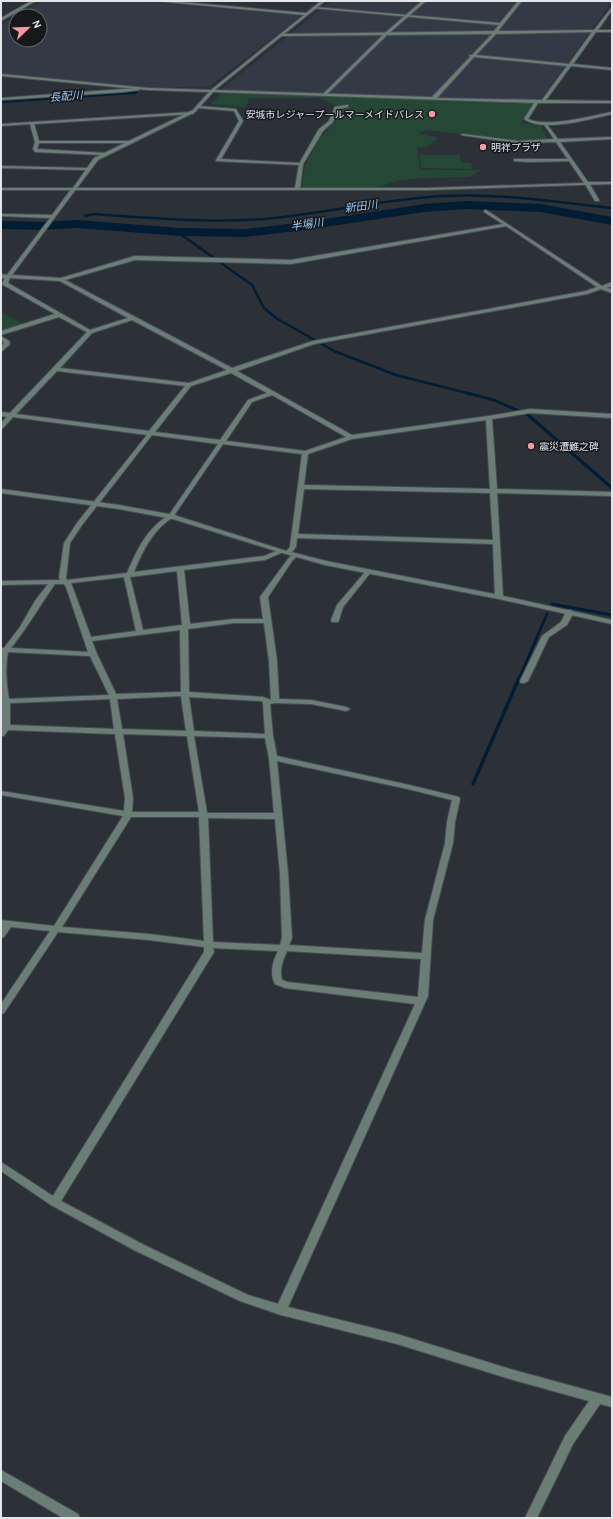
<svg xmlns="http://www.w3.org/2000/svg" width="613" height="1519" font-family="Karla,'Noto Sans JP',sans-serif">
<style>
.built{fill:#333a46}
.green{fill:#254836}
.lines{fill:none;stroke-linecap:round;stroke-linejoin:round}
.stream-far2{stroke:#011d34;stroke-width:2.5}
.stream-far1{stroke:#011d34;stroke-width:3}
.stream{stroke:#011d34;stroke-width:3.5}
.river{fill:#011d34;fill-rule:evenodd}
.minor-casing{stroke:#494e55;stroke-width:2}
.tertiary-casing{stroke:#494e55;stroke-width:2}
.minor{fill:#6b7e76;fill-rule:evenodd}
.tertiary{fill:#6b7e76;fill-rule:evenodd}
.poi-dot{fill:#f49aa0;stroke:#17181c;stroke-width:1.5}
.labels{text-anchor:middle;stroke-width:3;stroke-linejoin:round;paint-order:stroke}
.far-poi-label{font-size:10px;fill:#e3e6eb;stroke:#17181c;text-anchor:start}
.far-water-label{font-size:11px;font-style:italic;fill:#93c7f5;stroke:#17181c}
</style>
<rect width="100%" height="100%" fill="#2c3138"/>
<g class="built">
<polygon points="42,1 135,1 294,15 300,17 210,86 155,88 1,74 1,25 16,17 16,40 40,40 40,16 17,16"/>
<polygon points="331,1 612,1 542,99 518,101 226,91 222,89"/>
</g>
<g class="green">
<polygon points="226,93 532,103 533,104 521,123 541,126 548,140 517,141 427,130 418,133 438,138 427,147 417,148 420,170 481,170 469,177 420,178 396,181 377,188 305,188 301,187 305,166 318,140 336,121 340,107 319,98 249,98 246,107 211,104 220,94"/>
<polygon points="419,155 460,155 461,163 471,163 472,169 421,168"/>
<polygon points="1,312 23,324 1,331"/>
</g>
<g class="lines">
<g class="stream-far2">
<path d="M 85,216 L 93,214 C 153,218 214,224 275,218 C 331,212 386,199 443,196 C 500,193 556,202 612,208"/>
<polyline points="76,224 79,222"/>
<polyline points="181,232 183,236 252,285 264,308 276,318 334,351 396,375 471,394"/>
</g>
<g class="stream-far1">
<polyline points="467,393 494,400 528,415 612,488"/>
<polyline points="552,604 612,615"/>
<polyline points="519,679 547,614"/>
</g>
<polyline class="stream" points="473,784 519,678"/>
<g class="river">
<polygon points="132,89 136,90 138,92 136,94 1,103 1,97"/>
<polygon points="466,201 540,204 612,217 612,225 540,212 466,209 424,212 305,230 245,237 181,236 76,228 41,230 1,229 1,221 41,222 76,220 181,228 245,229 305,222 424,204"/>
</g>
<g class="minor-casing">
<g id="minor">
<path d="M 518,1 L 522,1 L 498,31 L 594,30 L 612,7 L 612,10 L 598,30 L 612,30 L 612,32 L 596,32 L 573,64 L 612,68 L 612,70 L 571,66 L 546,100 L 612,101 L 612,103 L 538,103 L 528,119 C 547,128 591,116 612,112 L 612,114 C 590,119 542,133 524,119 L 534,103 L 213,92 L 211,91 L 213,90 L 432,97 L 470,57 L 469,55 L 472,55 L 492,34 L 281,36 L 279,35 L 281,34 L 494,31 L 499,25 L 312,8 L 314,7 L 500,23 ZM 592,32 L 569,64 L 476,55 L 496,34 ZM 474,57 L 567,66 L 542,100 L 437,98 Z"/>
<polygon points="138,88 139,90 123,92 1,100 1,98"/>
<polygon points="198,106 236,109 243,121 221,159 301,163 303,164 301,165 216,161 216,160 239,121 234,111 199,108 198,108"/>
<polygon points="192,112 194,113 193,114 34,124 39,141 132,141 134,142 132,143 39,143 37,149 106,153 106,154 104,155 35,152 33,149 35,142 30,124 1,126 1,124"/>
<polygon points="516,159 570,159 572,160 570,161 529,162 514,161 514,159"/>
<polygon points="1,166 88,168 90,169 88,170 1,168"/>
<polygon points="585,183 589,183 599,200 599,201 595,201 585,184"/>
<path d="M 72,188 L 76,189 L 12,275 L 61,278 L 135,256 L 291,260 L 503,224 L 484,212 L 484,211 L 486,210 L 602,286 L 612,282 L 612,286 L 606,288 L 612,289 L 612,293 L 601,289 L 587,294 L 314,344 L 237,371 L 352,435 L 489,416 L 530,409 L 612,414 L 612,418 L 530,413 L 492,419 L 497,489 L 612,492 L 612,496 L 497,493 L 503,597 L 501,598 L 497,598 L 495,597 L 493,544 L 297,538 L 296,547 L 290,554 L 286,554 L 285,553 L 290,547 L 302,454 L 223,444 L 173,517 C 153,530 143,550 134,572 L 264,556 L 279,550 L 283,550 L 283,552 L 265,560 L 184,570 L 190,624 L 234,619 L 263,619 L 260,597 L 288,559 L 293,554 L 297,554 L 298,555 L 292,561 L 268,597 L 277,661 L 279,699 L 311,700 L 346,707 L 350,709 L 346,711 L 311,704 L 275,703 L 270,704 L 273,736 L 277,756 L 409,785 L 459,797 L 460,799 L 455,822 L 453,843 L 433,920 L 428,996 L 288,1307 L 397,1334 L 510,1369 L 612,1397 L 612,1407 L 600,1404 L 573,1444 L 537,1518 L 525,1518 L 565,1436 L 589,1401 L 510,1379 L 397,1344 L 281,1315 L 240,1301 L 136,1251 L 51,1205 L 1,1171 L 1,1162 L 53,1196 L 204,952 L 204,947 L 149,940 L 58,932 L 4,1013 L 1,1014 L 1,1004 L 50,931 L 11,927 L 4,937 L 1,938 L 1,929 L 3,926 L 1,926 L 1,920 L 54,926 L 123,816 L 1,795 L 1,791 L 124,811 L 125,798 L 115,734 L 8,730 L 4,736 L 1,736 L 2,701 L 1,695 L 1,648 L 4,648 L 20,627 L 35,601 L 48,584 L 1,585 L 1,581 L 60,580 L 59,578 L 64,543 L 77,523 L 147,435 L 13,417 L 3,428 L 1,429 L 1,423 L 7,417 L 1,416 L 1,412 L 10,413 L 87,332 L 59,317 L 1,335 L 1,331 L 55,314 L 3,285 L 2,284 L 5,278 L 1,278 L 1,274 L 7,275 L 50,218 L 1,216 L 1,214 L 52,215 ZM 506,226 L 597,287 L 586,291 L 313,341 L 232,368 L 65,280 L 135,260 L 291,264 ZM 10,278 L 60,281 L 128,318 L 90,330 L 8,283 ZM 132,320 L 227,370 L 189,383 L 60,368 L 92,333 ZM 57,371 L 185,386 L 149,431 L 16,414 ZM 231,373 L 267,393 L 248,400 L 220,440 L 155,432 L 191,386 ZM 272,395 L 346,437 L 305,451 L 226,441 L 252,402 ZM 486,420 L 490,489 L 304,485 L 308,454 L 352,439 ZM 152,435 L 218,444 L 169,515 C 147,528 137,550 127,573 L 67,580 L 66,578 L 70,543 L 82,525 ZM 304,489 L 490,493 L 493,540 L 298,534 ZM 177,571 L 182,625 L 143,630 L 130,577 ZM 124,577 L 136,631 L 91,637 L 71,583 ZM 55,584 L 64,584 L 66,587 L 88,652 L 11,648 C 27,628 40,605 55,584 ZM 234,623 L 264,623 L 269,661 L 271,700 L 263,697 L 189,692 L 188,629 ZM 180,630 L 181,692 L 116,694 L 97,654 L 92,641 ZM 8,652 L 90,656 L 109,695 L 9,699 C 6,683 5,668 8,652 ZM 181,696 L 186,731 L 122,729 L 117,699 ZM 189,697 L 261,701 L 263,702 L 265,734 L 194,731 ZM 110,699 L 114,729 L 10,725 L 10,703 ZM 123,734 L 187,736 L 199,812 L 132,812 L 133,798 ZM 194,736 L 265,738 L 269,758 L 274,813 L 207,813 ZM 277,761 L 408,789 L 452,800 L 447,822 L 445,843 L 425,920 L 422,953 L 289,945 L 292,938 L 288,874 ZM 131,817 L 199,817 L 204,941 L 149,934 L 62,927 ZM 208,818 L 275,819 L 280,874 L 282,938 L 280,945 L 213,942 ZM 213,948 L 278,951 C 273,961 269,973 275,984 L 285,988 L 415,1004 L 278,1304 L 248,1295 L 144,1245 L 61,1201 L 214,952 ZM 287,951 L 421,959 L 418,996 L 418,997 L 287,982 L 282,980 C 279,970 283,960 287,951 Z"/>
<polygon points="1,336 9,341 10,344 1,352 1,347 4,343 1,340"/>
<polygon points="368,570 371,572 343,607 339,620 338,622 332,622 331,620 337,605 366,571"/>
<polygon points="567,610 570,610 574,612 567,625 549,637 528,681 524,683 521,683 520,681 542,636 561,622"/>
<polygon points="1,1470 78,1514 80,1518 63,1518 1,1481"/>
</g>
</g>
<g class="tertiary-casing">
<g id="tertiary">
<polygon points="31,1 36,1 1,21 1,18"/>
<polygon points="155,1 169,1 306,13 321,1 325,1 216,89 195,112 98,160 77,188 295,188 299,164 319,129 329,121 335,107 347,105 348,105 348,107 338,109 333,122 323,131 303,164 300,188 427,188 584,183 556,142 518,143 461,135 463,134 518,141 554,139 543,123 545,122 558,139 612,137 612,139 560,142 588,182 612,182 612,184 427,190 1,190 1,188 73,188 94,158 193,110 209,92 148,90 1,76 1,74 148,88 211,90 304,15"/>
<polygon points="422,1 426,1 387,35 326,95 324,95 324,93 385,33"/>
<polygon points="1,489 119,505 174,515 283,550 326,561 499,595 612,620 612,624 499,599 325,565 279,552 173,519 119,509 1,493"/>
</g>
</g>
<use href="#minor" class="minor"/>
<use href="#tertiary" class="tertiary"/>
</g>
<g class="poi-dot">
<circle cx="432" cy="114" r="4"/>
<circle cx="483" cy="147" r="4"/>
<circle cx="531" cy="446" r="4"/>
</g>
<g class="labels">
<g class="far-poi-label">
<text x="424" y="118" text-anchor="end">安城市レジャープールマーメイドパレス</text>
<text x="491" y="151">明祥プラザ</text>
<text x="539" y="450">震災遭難之碑</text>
</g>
<g class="far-water-label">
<text transform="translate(66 96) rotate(-4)" y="4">長配川</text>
<text transform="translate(361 206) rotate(-8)" y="4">新田川</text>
<text transform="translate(307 224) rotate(-8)" y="4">半場川</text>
</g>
</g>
<rect width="613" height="1519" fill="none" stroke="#e3e6eb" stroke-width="4"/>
<g transform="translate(28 28) rotate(67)"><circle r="19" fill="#17181c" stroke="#696a6f"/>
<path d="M0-3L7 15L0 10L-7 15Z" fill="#f49aa0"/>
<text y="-6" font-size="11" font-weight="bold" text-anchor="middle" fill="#e3e6eb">N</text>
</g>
</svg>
